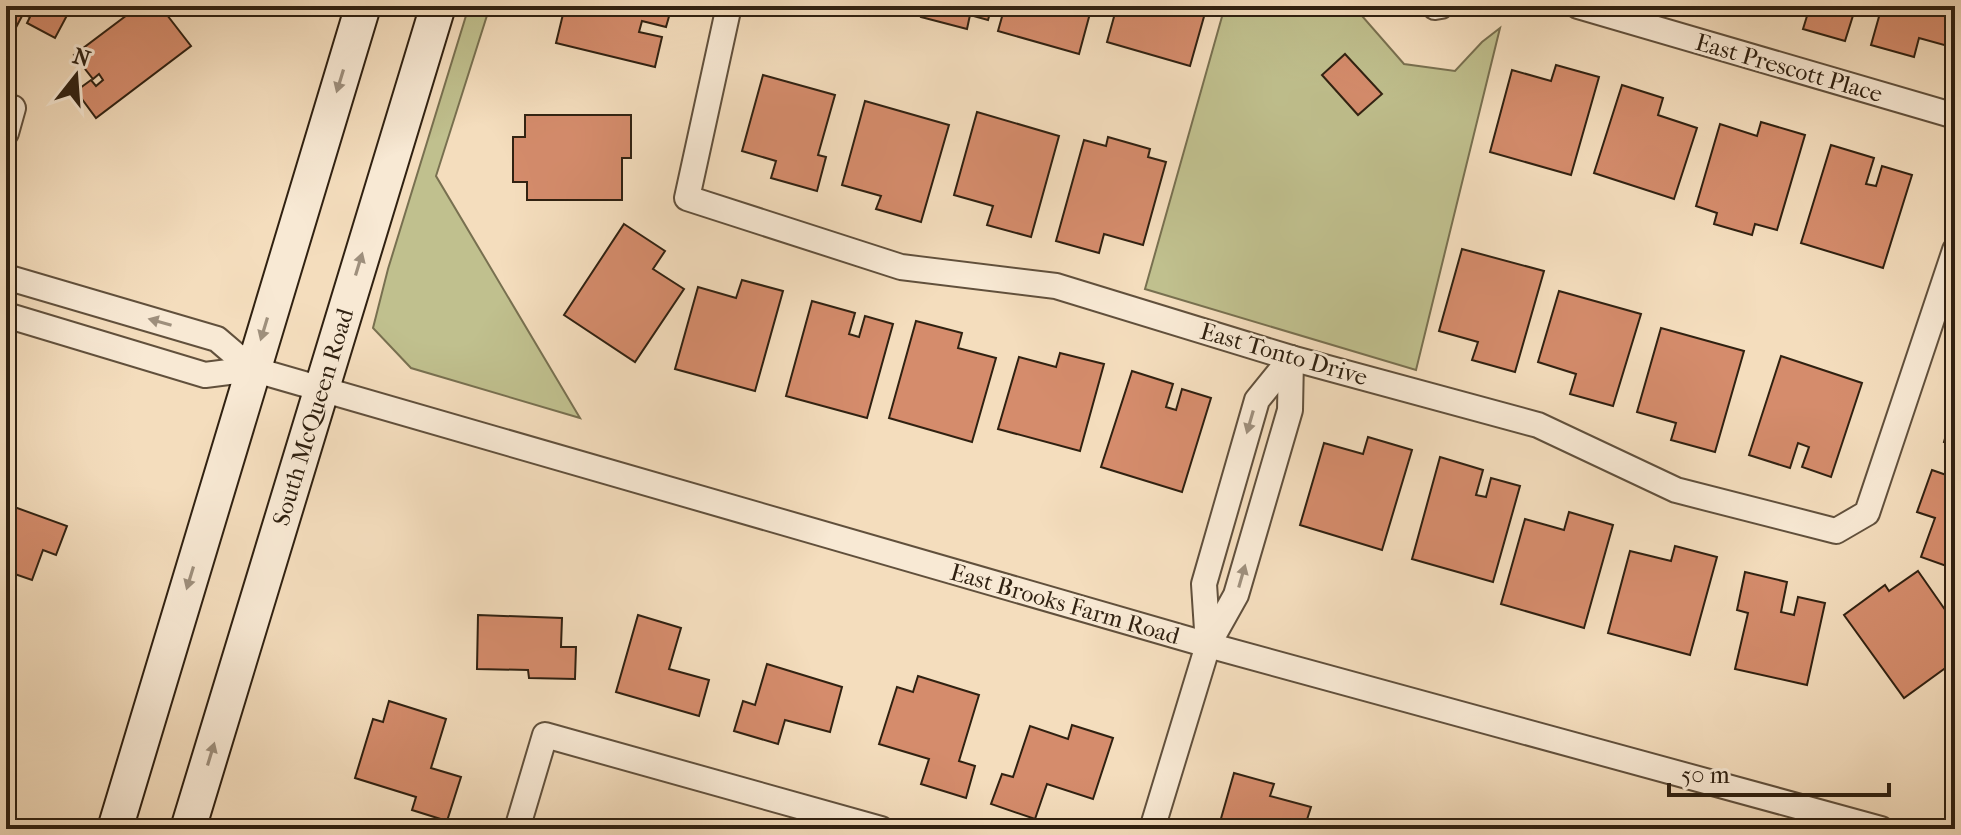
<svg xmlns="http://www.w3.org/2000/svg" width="1961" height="835" font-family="'IM FELL French Canon',serif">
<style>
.green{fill:#c0c08e;stroke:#787050;stroke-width:2}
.building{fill:#d58c6c;stroke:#302111;stroke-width:2}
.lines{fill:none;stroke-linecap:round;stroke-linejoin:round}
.street-casing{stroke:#61503c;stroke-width:28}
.secondary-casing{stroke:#302111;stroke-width:38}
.street{stroke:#f8e9d4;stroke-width:24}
.secondary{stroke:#f8e9d4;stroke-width:34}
.oneway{fill:#9e8f7c}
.labels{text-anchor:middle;stroke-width:6;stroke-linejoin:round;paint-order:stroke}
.street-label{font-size:24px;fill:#302111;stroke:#f8e9d4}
</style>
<rect width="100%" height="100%" fill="#f4ddbd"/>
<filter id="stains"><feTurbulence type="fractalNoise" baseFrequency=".0025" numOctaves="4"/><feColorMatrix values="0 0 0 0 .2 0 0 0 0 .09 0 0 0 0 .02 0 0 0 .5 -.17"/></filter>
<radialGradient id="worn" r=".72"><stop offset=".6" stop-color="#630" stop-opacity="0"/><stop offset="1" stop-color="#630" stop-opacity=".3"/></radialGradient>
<g class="green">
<polygon points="469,6 490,6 436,176 580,418 411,368 373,328 388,269"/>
<polygon points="1225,6 1364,6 1362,16 1404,64 1455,71 1482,42 1500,28 1416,370 1145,289"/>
</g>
<g class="building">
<polygon points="6,6 72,6 55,38 27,23 30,17 23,14 11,37 6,34"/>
<polygon points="139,6 160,6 191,46 96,118 76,91 91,80 96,86 103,80 99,74 93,79 74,55"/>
<polygon points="565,6 672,6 666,27 642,21 639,32 662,37 655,67 556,43"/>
<polygon points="924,6 992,6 988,20 970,15 967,29 921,17"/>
<polygon points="1005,6 1092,6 1079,54 998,31"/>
<polygon points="1117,6 1207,6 1190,66 1107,42"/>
<polygon points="1775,6 1856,6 1845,41 1803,29 1807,16"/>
<polygon points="1882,6 1955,6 1955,48 1919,38 1914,57 1871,45"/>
<polygon points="1345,54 1382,94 1358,115 1322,75"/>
<polygon points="1556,65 1599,77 1571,175 1490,152 1512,70 1551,81"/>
<polygon points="763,75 835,95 818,155 826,157 817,191 771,178 776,161 742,151"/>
<polygon points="1622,85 1663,98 1658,115 1697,128 1674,199 1594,173"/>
<polygon points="865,101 949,125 921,222 876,209 881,196 842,185"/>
<polygon points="977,112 1059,136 1031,237 987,225 993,206 954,195"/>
<polygon points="525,115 631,115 631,158 622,158 622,200 527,200 527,182 513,182 513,137 525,137"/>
<polygon points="1761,122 1805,135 1777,230 1755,224 1752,235 1714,224 1717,213 1696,206 1720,124 1757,136"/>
<polygon points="1108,137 1150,149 1148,157 1166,162 1143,245 1104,234 1099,253 1056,241 1084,140 1106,146"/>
<polygon points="1831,145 1874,158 1866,184 1876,186 1882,166 1912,175 1883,268 1801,243"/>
<polygon points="624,224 665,251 653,269 684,289 635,362 564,315"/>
<polygon points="1462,249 1544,271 1515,372 1472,360 1478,342 1439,331"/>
<polygon points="742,280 783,291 755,391 675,369 698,287 736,298"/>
<polygon points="1559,291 1641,314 1613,406 1570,394 1576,374 1538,362"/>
<polygon points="812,301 855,313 849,334 859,337 865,316 893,324 867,418 786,396"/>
<polygon points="916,321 962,333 958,348 996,358 972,442 889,418"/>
<polygon points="1661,328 1744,351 1715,452 1671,440 1676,423 1637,412"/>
<polygon points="1060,353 1104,364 1080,451 998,429 1019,357 1056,367"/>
<polygon points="1781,356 1862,383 1831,477 1802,467 1809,447 1798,443 1790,468 1749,455"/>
<polygon points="1132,371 1173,384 1166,407 1176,410 1182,389 1211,398 1182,492 1101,467"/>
<polygon points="1955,403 1955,445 1944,442"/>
<polygon points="1368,437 1412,450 1382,550 1300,525 1324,443 1363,454"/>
<polygon points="1440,457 1483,470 1476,495 1486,497 1491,478 1520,486 1493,582 1412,559"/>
<polygon points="1932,470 1955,478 1955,569 1921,557 1935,518 1917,512"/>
<polygon points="6,504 67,526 56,555 43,550 32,580 6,571"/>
<polygon points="1569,512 1613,525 1584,628 1501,604 1525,519 1564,530"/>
<polygon points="1675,546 1717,557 1690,655 1608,633 1630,551 1671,561"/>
<polygon points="1918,571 1955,624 1955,661 1904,698 1844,615 1885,585 1889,591"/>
<polygon points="1745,572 1787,582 1781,612 1794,615 1798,597 1825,603 1807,685 1735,669 1748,613 1737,610"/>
<polygon points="478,615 562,618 561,647 576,647 575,679 529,678 528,670 477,669"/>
<polygon points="638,615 681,628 669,669 709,680 699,716 616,692"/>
<polygon points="767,664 842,687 830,732 785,720 778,744 734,731 743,701 755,705"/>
<polygon points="918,676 979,695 959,761 975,766 966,798 921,784 929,759 879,744 897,687 913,692"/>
<polygon points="389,701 446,719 431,768 461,777 447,821 412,810 416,797 355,778 373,719 383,722"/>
<polygon points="1072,725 1113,738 1093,799 1047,784 1035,819 991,804 1002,774 1013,777 1030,726 1068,739"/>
<polygon points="1234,773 1274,784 1270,796 1311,807 1304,829 1218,829"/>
<polygon points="1364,822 1390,829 1362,829"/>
</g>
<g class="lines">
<g class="street-casing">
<g id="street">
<polyline points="729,6 687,198 901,267 1056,286 1291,358 1538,425 1676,490 1836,531 1867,513 1955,250"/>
<polyline points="1578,6 1955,116"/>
<polyline points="1435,7 1441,6"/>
<polyline points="6,106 13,108 6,133"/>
<polyline points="6,277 217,339 252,369"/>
<polyline points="6,315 205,375 252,369 1208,645 1881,829"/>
<polyline points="1208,645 1204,584 1257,400 1291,358"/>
<polyline points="517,829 545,735 881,829"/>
<polyline points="1152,829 1208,645 1236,595 1290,410 1291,358"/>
</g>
</g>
<g class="secondary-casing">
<g id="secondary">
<polyline points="115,829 363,6"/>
<polyline points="188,829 438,6"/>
</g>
</g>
<use href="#street" class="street"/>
<use href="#secondary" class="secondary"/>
</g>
<defs><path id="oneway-solid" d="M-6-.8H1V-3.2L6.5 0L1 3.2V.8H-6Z" transform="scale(2)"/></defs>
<g class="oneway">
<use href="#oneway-solid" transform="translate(340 81) rotate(107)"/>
<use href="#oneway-solid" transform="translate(359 264) rotate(-73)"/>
<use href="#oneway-solid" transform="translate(160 322) rotate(-164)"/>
<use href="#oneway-solid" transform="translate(264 329) rotate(107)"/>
<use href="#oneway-solid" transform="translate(1250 422) rotate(106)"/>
<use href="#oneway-solid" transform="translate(1242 576) rotate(-74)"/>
<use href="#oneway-solid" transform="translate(190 578) rotate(107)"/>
<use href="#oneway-solid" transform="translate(211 754) rotate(-73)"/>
</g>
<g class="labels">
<g class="street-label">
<text transform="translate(1789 68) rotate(16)" y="8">East Prescott Place</text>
<text transform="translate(1284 354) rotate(16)" y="8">East Tonto Drive</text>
<text transform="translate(313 417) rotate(-73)" y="8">South McQueen Road</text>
<text transform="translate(1065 604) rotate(16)" y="8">East Brooks Farm Road</text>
</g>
</g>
<rect width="1961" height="835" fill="none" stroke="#f4ddbd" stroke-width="32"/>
<rect x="8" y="8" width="1945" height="819" fill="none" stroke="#302111" stroke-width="4"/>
<rect x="16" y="16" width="1929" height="803" fill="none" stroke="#302111" stroke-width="2"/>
<g transform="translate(76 76) rotate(17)" stroke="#f8e9d4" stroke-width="6" paint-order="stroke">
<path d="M0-6L14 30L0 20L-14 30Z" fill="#302111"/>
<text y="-12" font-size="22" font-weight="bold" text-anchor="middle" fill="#302111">N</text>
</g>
<path d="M1669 783v12h220v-12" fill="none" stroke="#302111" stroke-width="4"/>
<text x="1681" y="783" font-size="24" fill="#302111" stroke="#f8e9d4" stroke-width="6" paint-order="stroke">50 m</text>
<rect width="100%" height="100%" filter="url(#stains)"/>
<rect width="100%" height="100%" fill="url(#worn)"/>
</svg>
